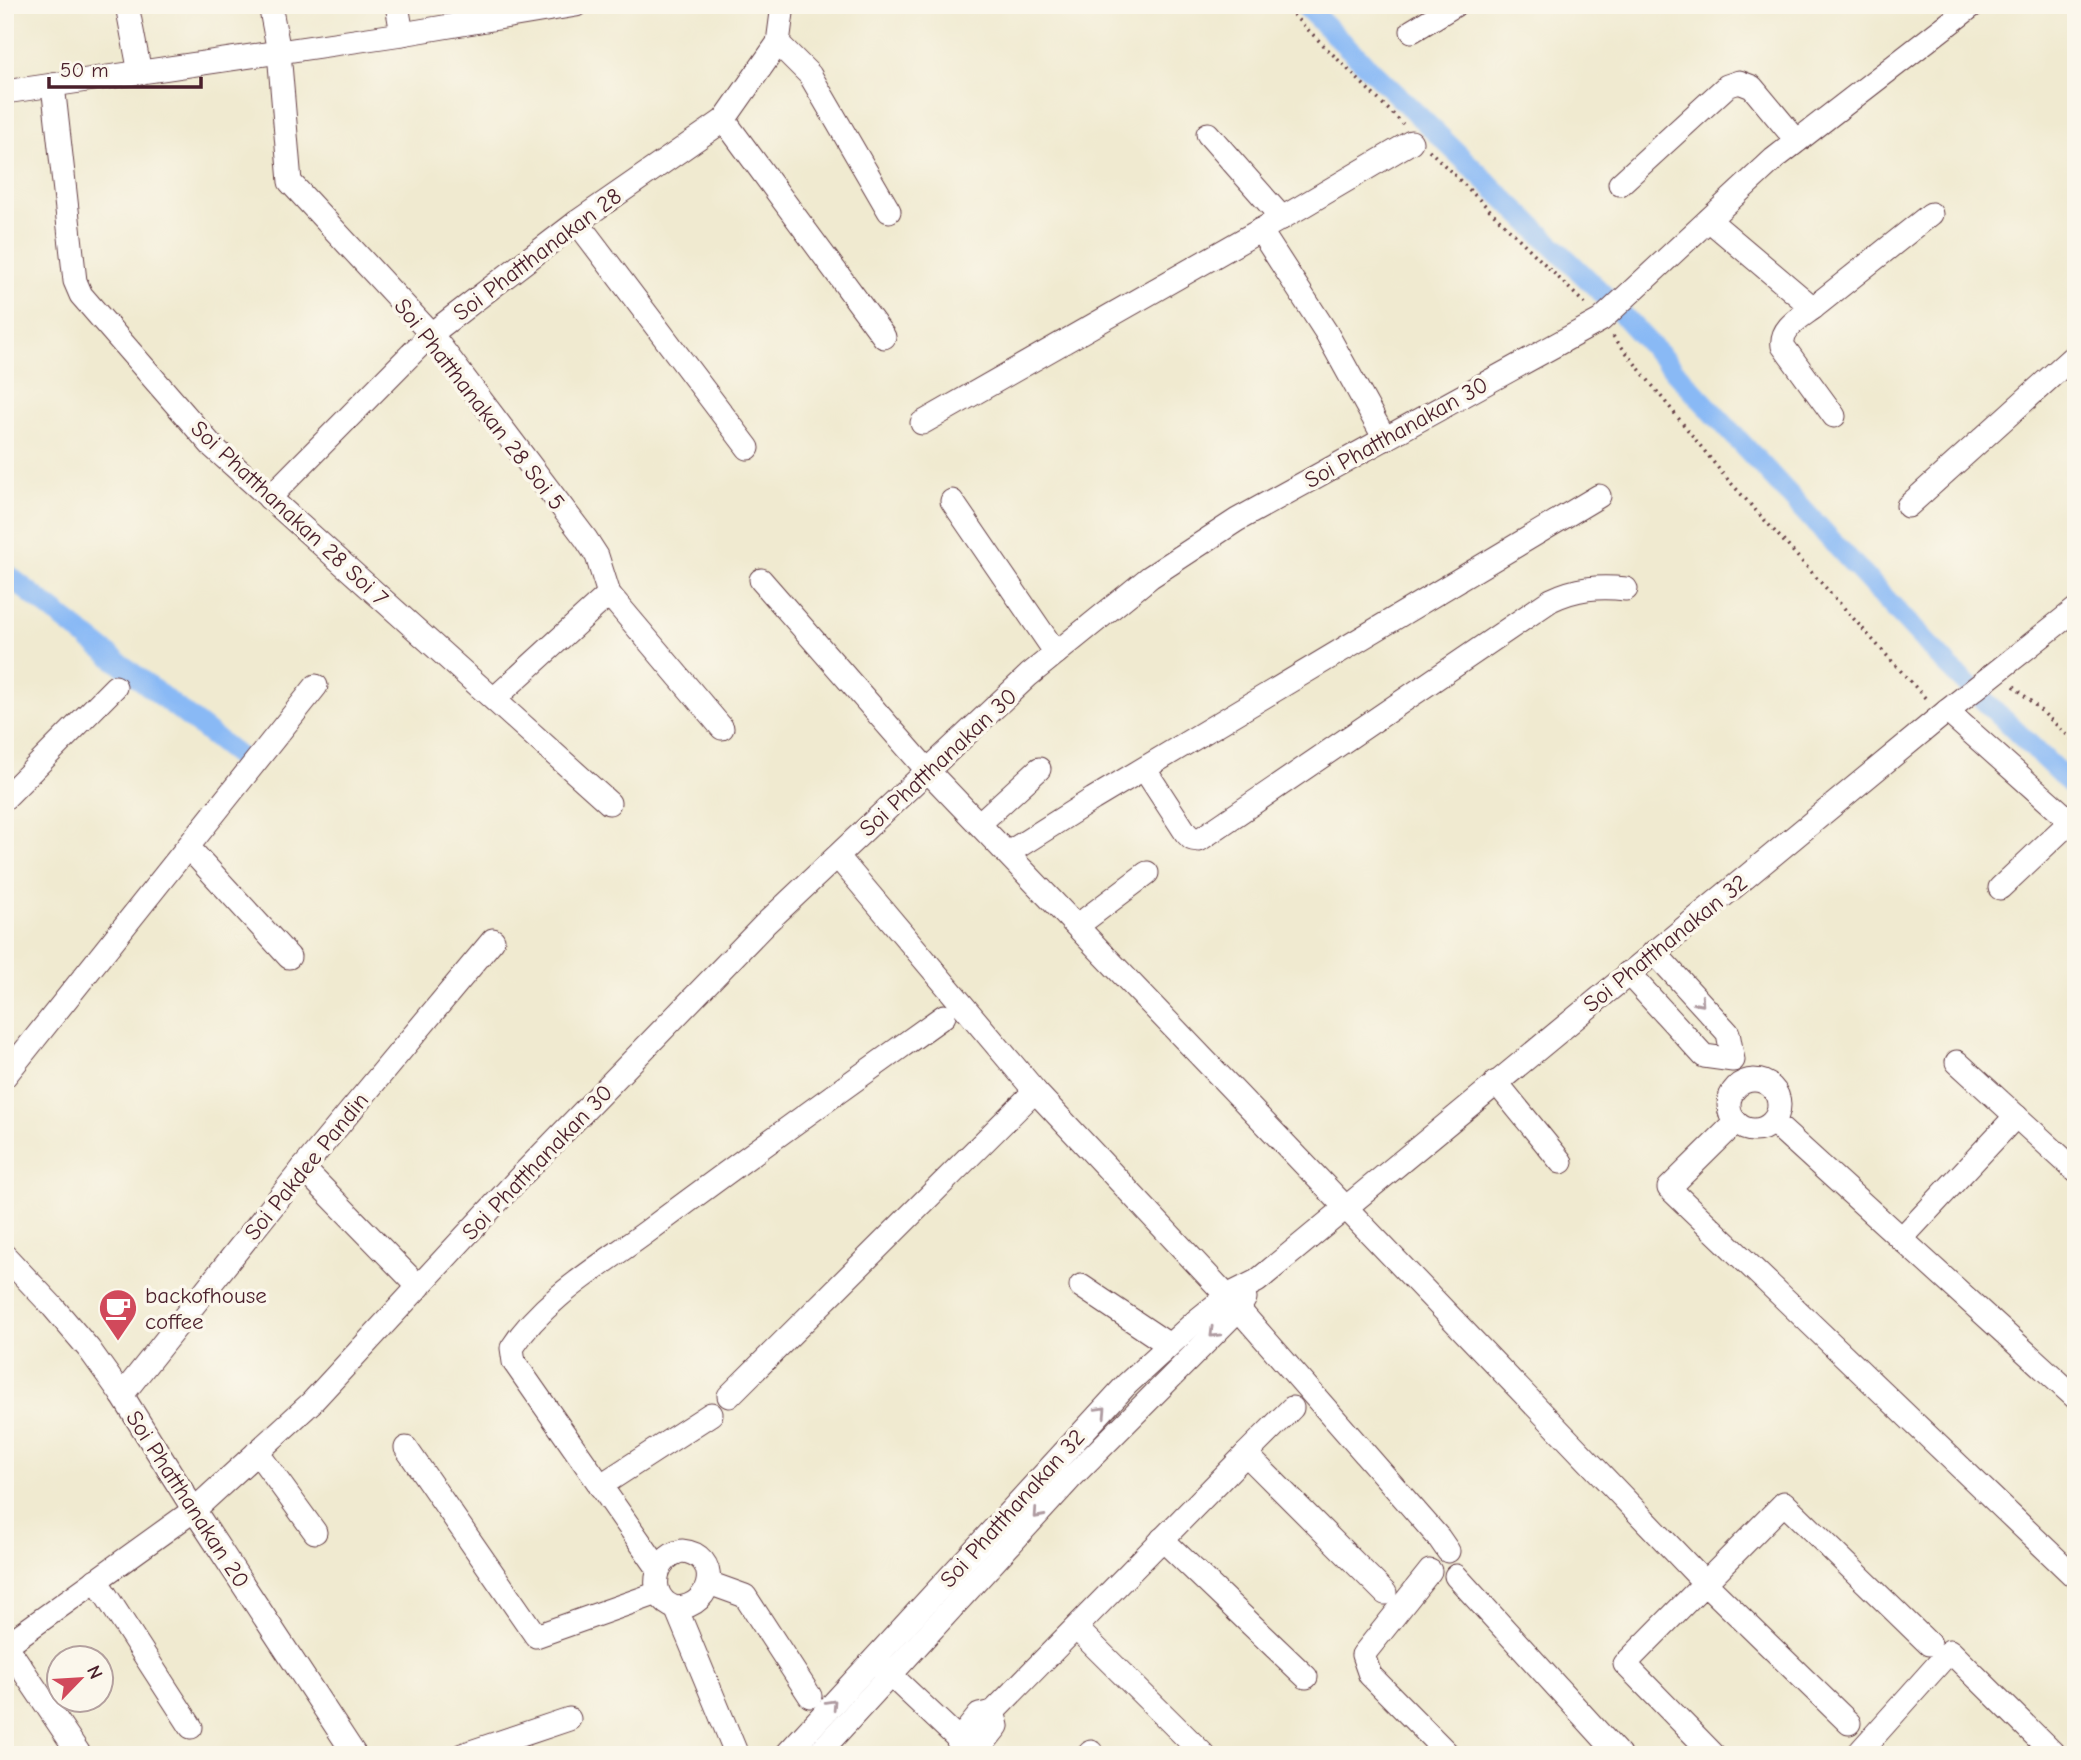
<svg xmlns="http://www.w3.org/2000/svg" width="2081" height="1760" font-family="'Comic Neue',sans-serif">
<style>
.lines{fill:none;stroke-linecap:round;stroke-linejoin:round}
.canal{stroke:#89b9f5;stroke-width:21}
.minor-casing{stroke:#633d44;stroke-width:25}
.path{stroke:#633d44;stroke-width:3.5;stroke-dasharray:2 5;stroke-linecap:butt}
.minor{stroke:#fff;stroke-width:23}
.oneway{stroke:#ae9aa0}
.labels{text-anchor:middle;stroke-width:7;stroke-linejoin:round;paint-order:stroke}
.street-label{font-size:23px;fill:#4a1f2b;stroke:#fbf7ec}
.poi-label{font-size:23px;fill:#4a1f2b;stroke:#fbf7ec;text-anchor:start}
</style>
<rect width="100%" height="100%" fill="#fbf7ec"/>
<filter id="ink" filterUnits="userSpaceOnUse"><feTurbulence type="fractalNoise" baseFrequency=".0143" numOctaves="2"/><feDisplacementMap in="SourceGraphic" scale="14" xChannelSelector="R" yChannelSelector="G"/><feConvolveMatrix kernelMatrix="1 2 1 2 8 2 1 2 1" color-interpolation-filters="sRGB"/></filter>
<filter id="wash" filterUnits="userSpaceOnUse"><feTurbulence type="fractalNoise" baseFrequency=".00686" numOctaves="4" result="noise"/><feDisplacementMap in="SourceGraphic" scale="28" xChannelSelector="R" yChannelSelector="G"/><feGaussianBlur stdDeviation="1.57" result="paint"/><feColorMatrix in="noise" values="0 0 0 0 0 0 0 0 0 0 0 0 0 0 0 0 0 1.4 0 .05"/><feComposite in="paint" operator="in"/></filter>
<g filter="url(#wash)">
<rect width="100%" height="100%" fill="#f0ead0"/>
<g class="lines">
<g class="canal">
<polyline points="1304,5 1605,296 1947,665 2076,789"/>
<polyline points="5,573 243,760"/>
</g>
</g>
</g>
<g filter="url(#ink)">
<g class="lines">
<g class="minor-casing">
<g id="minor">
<polyline points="127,5 140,73"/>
<polyline points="270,5 279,52 290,182 431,334 586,539 597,556 609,594 722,728"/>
<polyline points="397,5 402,34"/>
<polyline points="1412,31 1455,5"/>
<polyline points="778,43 810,75 889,211"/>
<polyline points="53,85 75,281 81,295 213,447 609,803"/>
<polyline points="5,92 402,34 576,5"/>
<polyline points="724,120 884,337"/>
<polyline points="1208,134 1282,218"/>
<polyline points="1620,184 1727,86 1739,82 1752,87 1797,141"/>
<path d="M 1709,220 L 1813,308 C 1800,318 1780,328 1783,346 L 1834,416"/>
<polyline points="577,222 748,448"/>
<polyline points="1260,230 1326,332 1385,439"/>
<polyline points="1813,308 1931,214"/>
<polyline points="922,423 1301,207 1411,142"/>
<polyline points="269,498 431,334 577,222 724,120 778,43 783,5"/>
<polyline points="952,501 1056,653"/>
<polyline points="1908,506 2076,354"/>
<polyline points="761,580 927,770 1705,1583 1849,1723"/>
<polyline points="494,699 609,594"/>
<polyline points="1947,711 2076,826"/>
<path d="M 1145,770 L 1186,833 L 1192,839 L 1199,840 L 1551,600 C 1576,588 1598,586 1626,589"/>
<polyline points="5,798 115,687"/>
<polyline points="979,824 1039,769"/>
<polyline points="188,847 289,957"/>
<polyline points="1008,853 1093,799 1599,496"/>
<polyline points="838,857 1035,1091 1227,1296 1439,1538 1448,1551"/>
<polyline points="2000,888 2071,821"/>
<polyline points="1077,926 1147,873"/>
<polyline points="1628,973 1704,1056 1733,1060 1728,1033 1654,952"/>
<polyline points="1957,1062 2076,1171"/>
<polyline points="5,1076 316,686"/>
<circle cx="1754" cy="1105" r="25"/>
<polyline points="1496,1082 1561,1162"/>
<polyline points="1736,1122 1669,1188 2076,1578"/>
<polyline points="1773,1122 2076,1398"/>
<polyline points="303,1168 419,1287"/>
<polyline points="1901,1239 2016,1116"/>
<polyline points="5,1256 53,1307 89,1349 122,1395 194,1510 355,1755"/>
<polyline points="1081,1286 1169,1345"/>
<polyline points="122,1395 303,1168 493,940"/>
<polyline points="729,1396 1035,1091"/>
<polyline points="1292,1408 1246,1454 1385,1593"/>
<polyline points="406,1448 536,1636 658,1593"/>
<polyline points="257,1452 315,1532"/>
<polyline points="600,1486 711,1414"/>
<polyline points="1162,1539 1306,1677"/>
<path d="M 682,1551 C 720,1554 716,1606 676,1608 C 646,1598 653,1557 682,1551 Z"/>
<path d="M 658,1568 L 514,1362 L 512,1348 C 544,1298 601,1266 648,1231 C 745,1158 845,1087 944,1016"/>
<polyline points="1430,1571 1363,1655 1370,1675 1449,1755"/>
<polyline points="1456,1576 1619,1755"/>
<polyline points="96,1580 191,1727"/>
<polyline points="709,1583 745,1596 810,1696"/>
<polyline points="676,1608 737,1755"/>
<polyline points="1076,1628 1204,1755"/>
<polyline points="6,1645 80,1755"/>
<polyline points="5,1646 194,1510 311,1403 521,1176 765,924 1029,675 1150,577 1237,520 1601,320 1774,159 1973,5"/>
<polyline points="879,1664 971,1751 978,1750 997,1726 993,1712"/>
<polyline points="958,1741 979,1715 993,1712 1246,1454"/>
<polyline points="462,1755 569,1719"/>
<polyline points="786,1755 1127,1384 1196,1321 1227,1296 1257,1281 1947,711 2076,609"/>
<polyline points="817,1755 1070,1479 1239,1309 1245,1298"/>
<polyline points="1088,1755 1091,1752"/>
<polyline points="1714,1755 1625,1664 1784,1503 1929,1644"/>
<polyline points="1857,1755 1950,1651 2055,1755"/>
</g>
</g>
<g class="path">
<polyline points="1283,5 1403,124"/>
<polyline points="1429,150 1585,304"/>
<polyline points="1613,336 1722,473 1928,701"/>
<polyline points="2014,686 2076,743"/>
</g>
<use href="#minor" class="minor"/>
</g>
<defs><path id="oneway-chevron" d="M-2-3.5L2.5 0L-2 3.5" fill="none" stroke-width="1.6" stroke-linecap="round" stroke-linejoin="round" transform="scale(1.75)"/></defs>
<g class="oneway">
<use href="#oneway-chevron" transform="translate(1700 1002) rotate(48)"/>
<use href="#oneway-chevron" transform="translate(1214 1333) rotate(135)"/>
<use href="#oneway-chevron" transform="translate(1102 1411) rotate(-47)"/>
<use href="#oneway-chevron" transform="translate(1038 1514) rotate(132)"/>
<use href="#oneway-chevron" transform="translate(832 1704) rotate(-47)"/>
</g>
</g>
<defs>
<g id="cafe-pin" transform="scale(2.0125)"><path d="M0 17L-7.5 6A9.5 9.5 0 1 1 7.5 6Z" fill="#d1495b" stroke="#fbf7ec"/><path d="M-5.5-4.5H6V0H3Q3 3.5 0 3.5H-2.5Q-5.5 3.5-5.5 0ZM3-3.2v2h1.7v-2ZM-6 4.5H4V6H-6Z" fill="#fff"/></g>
</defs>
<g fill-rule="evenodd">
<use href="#cafe-pin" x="118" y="1308"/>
</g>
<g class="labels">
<g class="street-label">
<text transform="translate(537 254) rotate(-37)" y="8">Soi Phatthanakan 28</text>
<text transform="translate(480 404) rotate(52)" y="8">Soi Phatthanakan 28 Soi 5</text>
<text transform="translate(1396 432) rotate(-29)" y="8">Soi Phatthanakan 30</text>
<text transform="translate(290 513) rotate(43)" y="8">Soi Phatthanakan 28 Soi 7</text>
<text transform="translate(938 762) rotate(-43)" y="8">Soi Phatthanakan 30</text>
<text transform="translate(1665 943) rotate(-39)" y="8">Soi Phatthanakan 32</text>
<text transform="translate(537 1162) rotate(-46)" y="8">Soi Phatthanakan 30</text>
<text transform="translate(306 1166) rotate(-51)" y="8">Soi Pakdee Pandin</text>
<text transform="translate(188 1499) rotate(57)" y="8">Soi Phatthanakan 20</text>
<text transform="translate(1012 1508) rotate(-48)" y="8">Soi Phatthanakan 32</text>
</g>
<g class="poi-label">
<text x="145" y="1303">backofhouse<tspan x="145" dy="26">coffee</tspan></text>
</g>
</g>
<rect width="2081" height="1760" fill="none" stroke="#fbf7ec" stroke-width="28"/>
<g transform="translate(80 1679) rotate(65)"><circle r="33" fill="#fbf7ec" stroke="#b4a19f" stroke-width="2"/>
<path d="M0-5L12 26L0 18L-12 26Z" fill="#d1495b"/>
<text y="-10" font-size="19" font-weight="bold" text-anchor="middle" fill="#4a1f2b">N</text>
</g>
<path d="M49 77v10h152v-10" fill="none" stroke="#4a1f2b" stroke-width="3.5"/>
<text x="60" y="77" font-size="21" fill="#4a1f2b" stroke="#fbf7ec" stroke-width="5" paint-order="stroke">50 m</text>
</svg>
